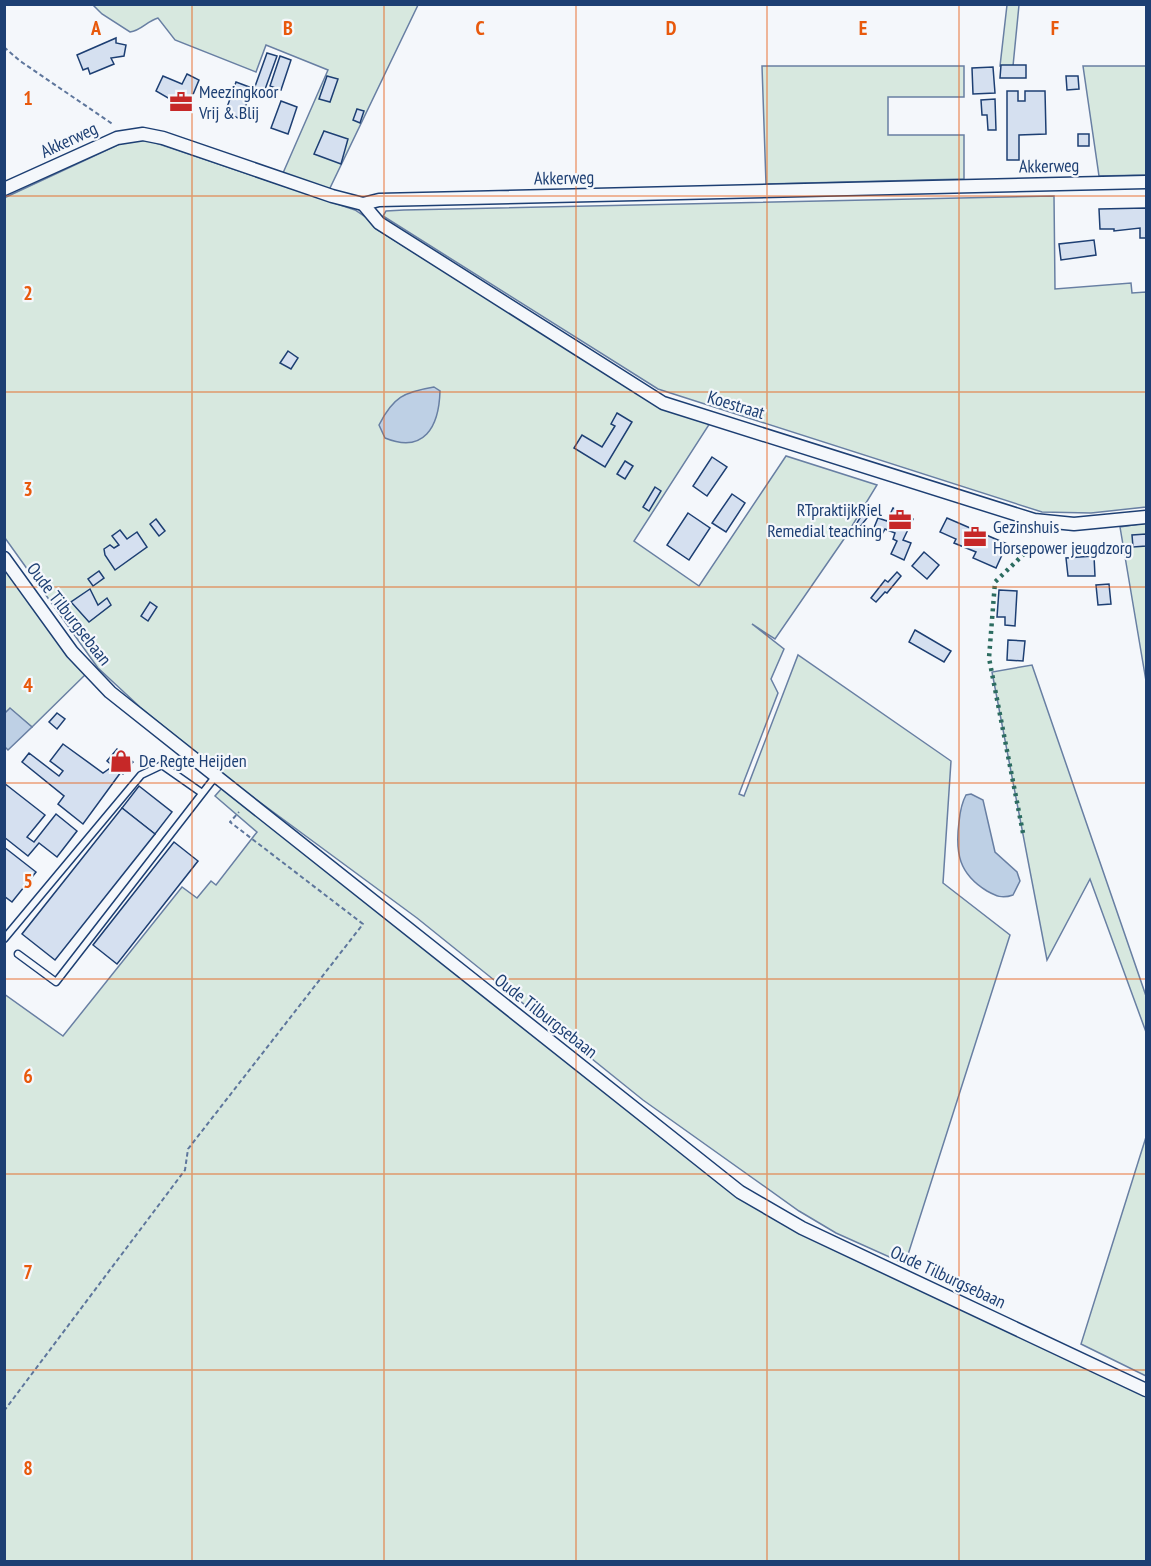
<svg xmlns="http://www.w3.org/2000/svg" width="1151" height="1566" font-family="'PT Sans Narrow',sans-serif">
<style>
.green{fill:#d7e8df;stroke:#687fa3;stroke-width:1.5}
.water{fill:#bed0e5;stroke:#687fa3;stroke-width:1.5}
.building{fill:#d5e0f0;stroke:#1d3f73;stroke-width:1.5}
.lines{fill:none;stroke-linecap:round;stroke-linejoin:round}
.service-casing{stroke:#1d3f73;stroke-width:9}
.minor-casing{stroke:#1d3f73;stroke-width:15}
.path{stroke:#5e769c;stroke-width:2;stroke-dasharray:4.5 3;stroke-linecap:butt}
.service{stroke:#f4f7fb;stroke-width:6}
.minor{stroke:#f4f7fb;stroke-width:12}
.hedge{stroke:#2c6c60;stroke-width:4.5;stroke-dasharray:3 4.5;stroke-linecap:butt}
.grid{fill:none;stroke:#e8590c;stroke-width:1.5;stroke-opacity:0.55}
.labels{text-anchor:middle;stroke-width:4.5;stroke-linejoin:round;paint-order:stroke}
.poi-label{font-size:18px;fill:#1d3f73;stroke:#f4f7fb;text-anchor:start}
.street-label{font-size:18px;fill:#1d3f73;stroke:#f4f7fb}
.grid-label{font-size:20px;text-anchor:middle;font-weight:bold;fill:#e8590c;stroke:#f4f7fb;stroke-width:4.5;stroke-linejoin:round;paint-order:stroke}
</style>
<rect width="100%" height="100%" fill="#f4f7fb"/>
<g class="green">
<path d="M 93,5 L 418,5 L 329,190 L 283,173 L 328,70 L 266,45 L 256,72 L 175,40 L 158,18 C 147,21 141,31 130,32 L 102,14 Z"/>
<polygon points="1007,5 1019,5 1013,66 1000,66"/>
<polygon points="762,66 964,66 964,97 888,97 888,135 964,135 964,179 766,184"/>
<polygon points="1083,66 1146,66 1146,175 1099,176"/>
<polygon points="136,140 150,141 355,210 367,218 376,229 653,401 712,420 634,541 699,586 786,456 877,485 844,539 775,639 752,624 784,649 771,679 778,693 739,794 744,796 798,655 951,761 943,883 1010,935 905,1264 836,1233 799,1211 643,1100 417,918 227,778 140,707 98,668 5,538 4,198 124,142"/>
<polygon points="1054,196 1055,289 1131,283 1132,293 1146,292 1146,507 1091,513 1042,512 658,389 383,216 386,211 404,210"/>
<polygon points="1146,523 1146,681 1120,527"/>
<polygon points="4,563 87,673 32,727 10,709 5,713"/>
<polygon points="1032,665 1146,996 1146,1032 1090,879 1047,960 992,672"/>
<polygon points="222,788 733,1191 1146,1393 1146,1561 5,1561 4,994 63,1036 182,887 197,898 211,881 216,885 257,832 215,796"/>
<polygon points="1146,1137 1146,1376 1081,1344"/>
</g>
<g class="water">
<path d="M 434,387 L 440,391 C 439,427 424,454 385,438 L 379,425 C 393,397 404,392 434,387 Z"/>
<polygon points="10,708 32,727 8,750 5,747 5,713"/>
<path d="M 971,794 L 983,800 L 995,852 L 1017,872 L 1020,881 L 1013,895 C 1002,899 996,896 987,891 C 959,874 955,853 959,822 C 960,812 961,804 966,795 Z"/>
</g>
<g class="building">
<polygon points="116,38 116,43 126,45 124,56 111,58 114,64 90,74 88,68 83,70 77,55"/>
<polygon points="267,53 277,56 263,95 253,92"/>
<polygon points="280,56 291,60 281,90 270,86"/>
<polygon points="1001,65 1026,65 1026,78 1000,78"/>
<polygon points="993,67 995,93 973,94 972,68"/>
<polygon points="187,74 199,80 187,109 156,91 163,76 182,84"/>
<polygon points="327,76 338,79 330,102 319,99"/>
<polygon points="1066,76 1078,76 1079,89 1067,90"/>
<polygon points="236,82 252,88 241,119 225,113"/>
<polygon points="1007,91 1018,91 1018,101 1025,101 1025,91 1045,91 1046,134 1019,135 1019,160 1007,160"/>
<polygon points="995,99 996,130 988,130 987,115 982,115 981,100"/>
<polygon points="281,101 297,107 288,134 271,128"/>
<polygon points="357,109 364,111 360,123 353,120"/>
<polygon points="324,131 348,139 341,164 314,154"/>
<rect x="1078" y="134" width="11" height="12"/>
<polygon points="1146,208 1146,238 1140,238 1140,228 1114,231 1114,229 1100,229 1099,209"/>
<polygon points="1094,240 1096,255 1061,260 1059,244"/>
<polygon points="288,351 298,358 291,369 280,363"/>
<polygon points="617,413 632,422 605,467 574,448 582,435 602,447 615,426 611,424"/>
<polygon points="712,457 727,467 707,496 693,486"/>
<polygon points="625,461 633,466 625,479 617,474"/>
<polygon points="655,487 661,491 649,511 643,507"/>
<polygon points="732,494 745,503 726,532 712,523"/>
<polygon points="893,508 913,519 903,540 911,543 904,560 891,554 897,541 893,539 895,533 885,529 882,534 873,530 878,518 887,521"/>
<polygon points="688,513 710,528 689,560 667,545"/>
<polygon points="862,515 867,518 852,537 849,535"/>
<polygon points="947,518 1007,544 996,568 973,558 976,552 954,543 956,539 940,532"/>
<polygon points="156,519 165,531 159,536 150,524"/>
<polygon points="120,530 127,539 137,532 147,547 115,570 105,555 104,549 110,545 114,548 119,545 112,536"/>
<polygon points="1146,534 1146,546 1133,547 1132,535"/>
<polygon points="924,552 939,565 927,579 912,566"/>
<polygon points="1094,556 1095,576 1068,576 1066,558"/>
<polygon points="99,571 104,578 93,586 88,579"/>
<polygon points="897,572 901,576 887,593 885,592 876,602 871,598 885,580 888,582"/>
<polygon points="1109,584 1111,604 1098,605 1096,585"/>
<polygon points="90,589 98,605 107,598 111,605 89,622 71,602"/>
<polygon points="999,590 1017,591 1015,626 1005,625 1005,617 997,617"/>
<polygon points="150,602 157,607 148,621 141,616"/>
<polygon points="915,630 951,651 944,662 909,642"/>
<polygon points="1008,640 1025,641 1023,661 1007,660"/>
<polygon points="57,713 65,719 57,729 49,722"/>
<polygon points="63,744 103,773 113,766 107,761 117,749 133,762 123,774 121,772 83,824 58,804 64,796 22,762 29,753 59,776 63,771 50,761"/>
<polygon points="4,783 45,815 27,837 34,842 56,814 77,831 57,857 39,843 28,856 4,837"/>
<polygon points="139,786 172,812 155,834 122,808"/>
<polygon points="122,808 155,834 55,960 22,934"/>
<polygon points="174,842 198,861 117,964 93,945"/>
<polygon points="4,847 36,872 12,902 4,896"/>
</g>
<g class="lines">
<g class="service-casing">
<g id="service">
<polyline points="4,939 141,775 162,765 202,793"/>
<polyline points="18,954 56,982 215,777"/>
</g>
</g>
<g class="minor-casing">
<g id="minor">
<polyline points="4,189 117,138 143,134 163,138 332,196 363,204 379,200 1146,182"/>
<polyline points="363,204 379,223 663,403 1034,520 1074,524 1146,517"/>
<polyline points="4,558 72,652 110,692 740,1192 802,1228 1146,1390"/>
</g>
</g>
<g class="path">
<polyline points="4,47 20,61 114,125"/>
<polyline points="4,1411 185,1170 188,1149 363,924 230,822 239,812"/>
</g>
<use href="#service" class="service"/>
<use href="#minor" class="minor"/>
<polyline class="hedge" points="1023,833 989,658 995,582 1024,554"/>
</g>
<path class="grid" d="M 192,4 L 192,1562M 384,4 L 384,1562M 576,4 L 576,1562M 767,4 L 767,1562M 959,4 L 959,1562M 4,196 L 1146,196M 4,392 L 1146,392M 4,587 L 1146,587M 4,783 L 1146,783M 4,979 L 1146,979M 4,1174 L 1146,1174M 4,1370 L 1146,1370"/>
<defs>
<g id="office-bare" transform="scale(1.8)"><path d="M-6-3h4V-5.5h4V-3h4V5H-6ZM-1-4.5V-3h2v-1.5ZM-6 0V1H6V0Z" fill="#c62828" stroke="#f4f7fb" stroke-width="2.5" paint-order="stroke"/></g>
<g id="shop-bare" transform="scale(1.8)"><path d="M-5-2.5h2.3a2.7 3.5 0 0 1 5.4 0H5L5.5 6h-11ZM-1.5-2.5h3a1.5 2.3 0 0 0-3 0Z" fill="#c62828" stroke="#f4f7fb" stroke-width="2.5" paint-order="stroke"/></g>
</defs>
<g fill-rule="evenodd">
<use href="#office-bare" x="181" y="102"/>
<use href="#office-bare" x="900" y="520"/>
<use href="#office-bare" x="975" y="537"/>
<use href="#shop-bare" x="121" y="761"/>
</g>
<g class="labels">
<g class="poi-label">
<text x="199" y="98">Meezingkoor<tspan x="199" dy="21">Vrij &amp; Blij</tspan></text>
<text x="882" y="516" text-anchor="end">RTpraktijkRiel<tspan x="882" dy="21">Remedial teaching</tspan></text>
<text x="993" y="533">Gezinshuis<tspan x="993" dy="21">Horsepower jeugdzorg</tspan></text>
<text x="139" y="767">De Regte Heijden</text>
</g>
<g class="street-label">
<text transform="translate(69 140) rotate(-25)" y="6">Akkerweg</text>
<text transform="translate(1049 166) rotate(-1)" y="6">Akkerweg</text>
<text transform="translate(564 178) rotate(-1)" y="6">Akkerweg</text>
<text transform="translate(736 405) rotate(17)" y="6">Koestraat</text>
<text transform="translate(69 614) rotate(52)" y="6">Oude Tilburgsebaan</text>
<text transform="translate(546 1016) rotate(38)" y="6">Oude Tilburgsebaan</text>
<text transform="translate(948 1277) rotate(25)" y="6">Oude Tilburgsebaan</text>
</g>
</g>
<g class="grid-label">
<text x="96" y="35">A</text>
<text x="288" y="35">B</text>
<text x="480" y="35">C</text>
<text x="671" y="35">D</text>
<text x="863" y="35">E</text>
<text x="1055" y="35">F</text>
<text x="28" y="105">1</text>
<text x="28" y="300">2</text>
<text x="28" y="496">3</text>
<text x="28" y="692">4</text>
<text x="28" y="888">5</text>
<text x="28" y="1083">6</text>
<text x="28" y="1279">7</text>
<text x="28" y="1475">8</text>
</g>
<rect width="1151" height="1566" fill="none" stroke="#1d3f73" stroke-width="12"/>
</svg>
